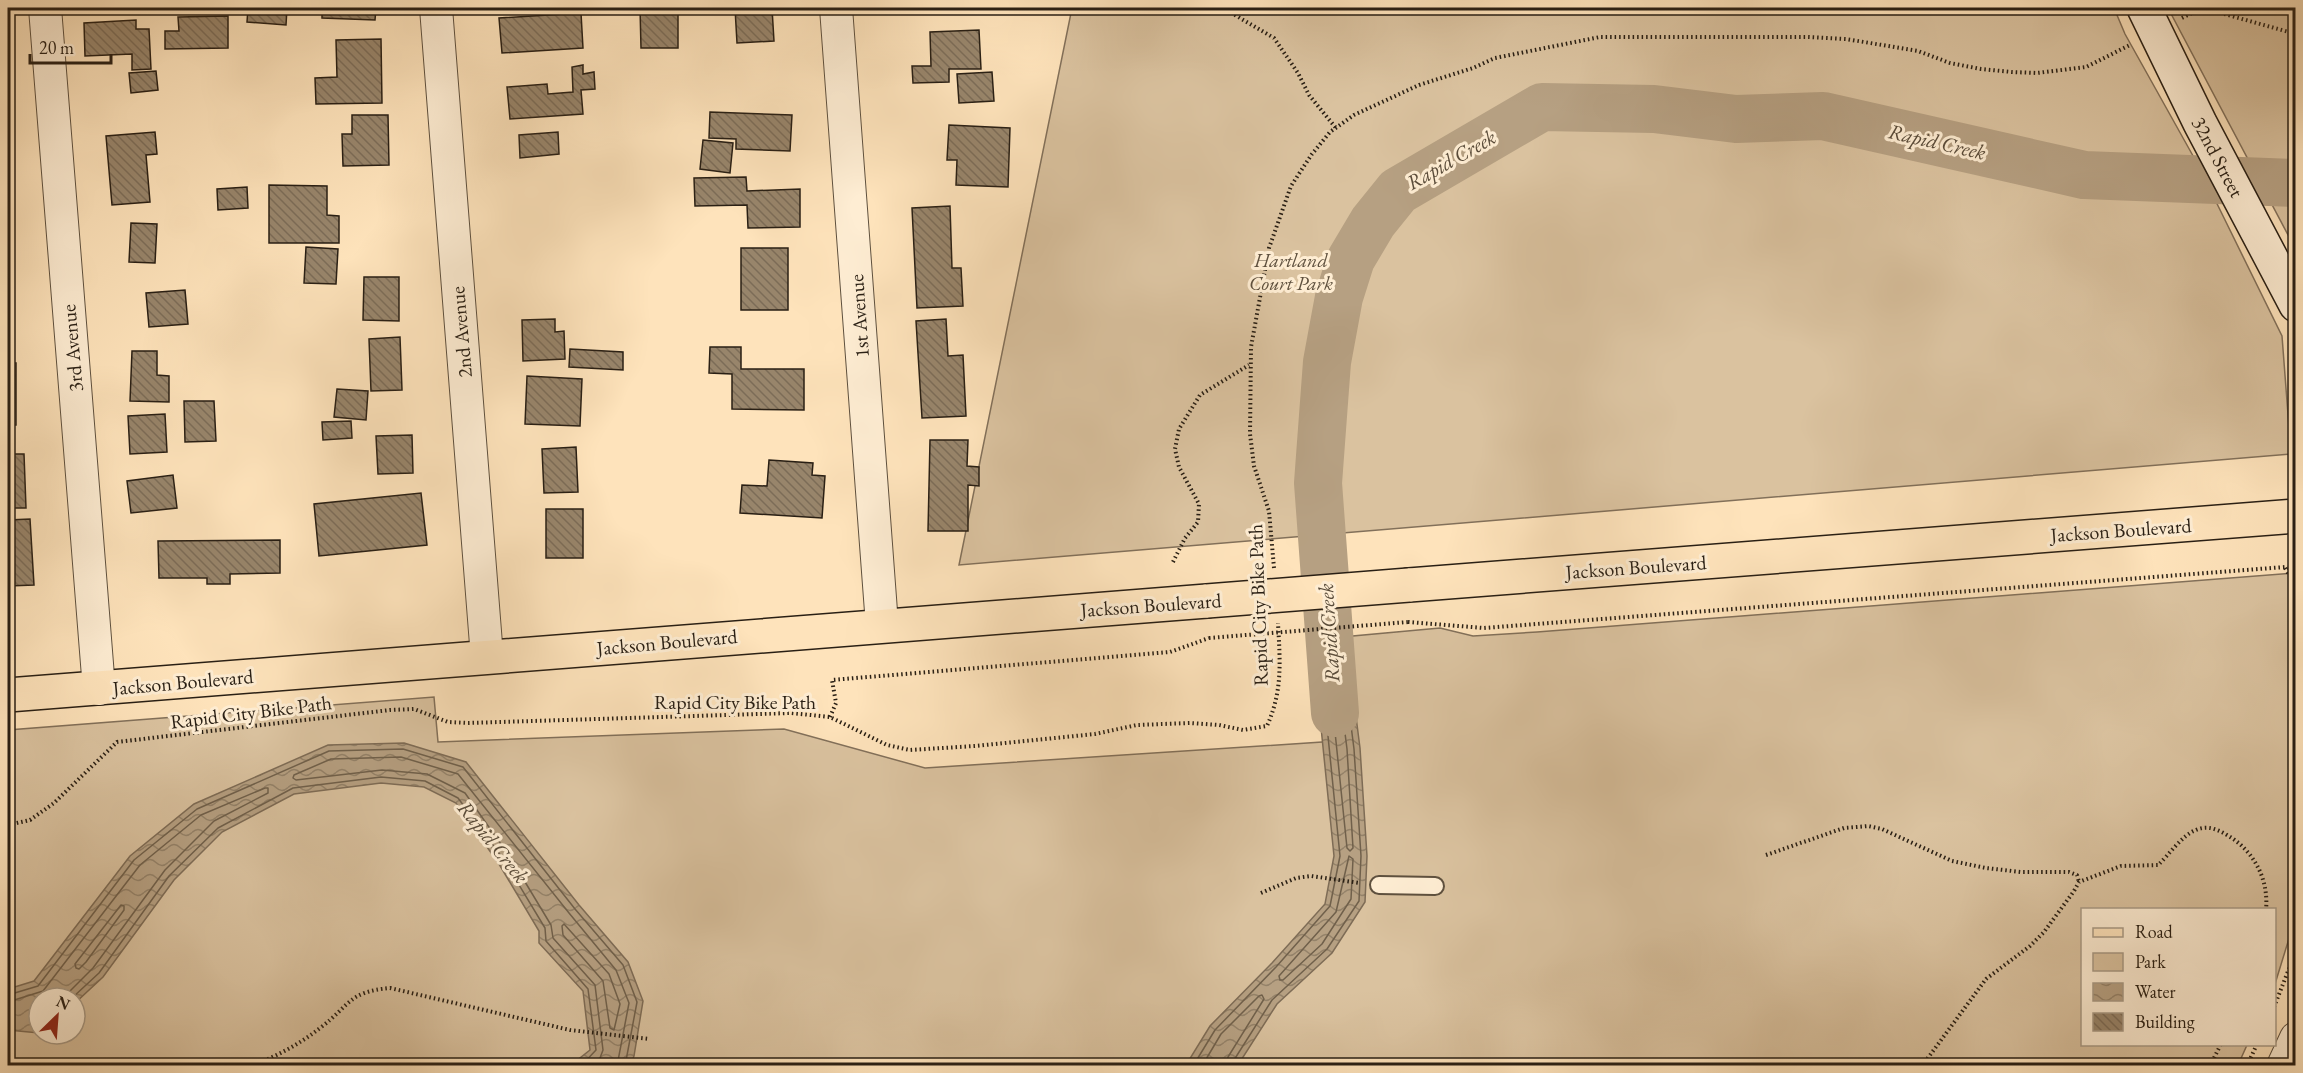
<svg xmlns="http://www.w3.org/2000/svg" width="2303" height="1073" font-family="'EB Garamond',serif">
<style>
.green{fill:#dac29f;stroke:#82705a;stroke-width:1.5;fill-rule:evenodd}
.water{fill:url(#water-waves);stroke:#7e6c56;stroke-width:1.5}
.lines{fill:none;stroke-linecap:round;stroke-linejoin:round}
.shore{stroke:#70604b;stroke-width:1.5}
.river{stroke:#b6a082;stroke-width:48}
.building{fill:url(#building-back-hatch);stroke:#291f14;stroke-width:1.5}
.lane-casing{stroke:#5e503e;stroke-width:20}
.street-casing{stroke:#5e503e;stroke-width:34}
.secondary-casing{stroke:#291f14;stroke-width:36}
.primary-casing{stroke:#291f14;stroke-width:36}
.path{stroke:#291f14;stroke-width:4;stroke-dasharray:1.5 3;stroke-linecap:butt}
.lane{stroke:#feedd3;stroke-width:16}
.street{stroke:#feedd3;stroke-width:32}
.secondary{stroke:#feedd3;stroke-width:33}
.primary{stroke:#fee3bb;stroke-width:33}
.primary-bridge-casing{stroke:#291f14;stroke-width:36;stroke-linecap:butt}
.path-bridge{stroke:#291f14;stroke-width:4;stroke-dasharray:1.5 3;stroke-linecap:butt}
.primary-bridge{stroke:#fee3bb;stroke-width:33}
.labels{text-anchor:middle;stroke-width:6;stroke-linejoin:round;paint-order:stroke}
.street-label{font-size:20px;fill:#291f14;stroke:#feedd3}
.park-label{font-size:20px;font-style:italic;fill:#5e503e;stroke:#feedd3}
.water-label{font-size:21px;font-style:italic;fill:#5a4c3a;stroke:#feedd3}
</style>
<defs>
<pattern id="water-waves" width="16" height="10" patternUnits="userSpaceOnUse" patternTransform="scale(1.5)"><rect width="16" height="10" fill="#b6a082"/><path d="M0 5q4-4 8 0t8 0" fill="none" stroke="#948269"/></pattern>
<pattern id="building-back-hatch" width="6" height="6" patternUnits="userSpaceOnUse" patternTransform="scale(1.5)"><rect width="6" height="6" fill="#98856b"/><path d="M-1 5l2 2M0 0l6 6M5-1l2 2" fill="none" stroke="#7c6c57"/></pattern>
</defs>
<rect width="100%" height="100%" fill="#fee3bb"/>
<filter id="stains"><feTurbulence type="fractalNoise" baseFrequency=".00333" numOctaves="4"/><feColorMatrix values="0 0 0 0 .2 0 0 0 0 .09 0 0 0 0 .02 0 0 0 .5 -.17"/></filter>
<radialGradient id="worn" r=".72"><stop offset=".6" stop-color="#630" stop-opacity="0"/><stop offset="1" stop-color="#630" stop-opacity=".3"/></radialGradient>
<g class="green">
<polygon points="1072,8 2114,8 2125,34 2197,163 2282,336 2291,454 959,565"/>
<polygon points="2168,8 2295,8 2295,248"/>
<path d="M 2295,573 L 2295,919 L 2275,984 L 2274,910 L 2082,910 L 2082,1044 L 2247,1045 L 2238,1065 L 8,1066 L 8,730 L 434,697 L 438,742 L 784,729 L 925,768 L 1337,741 L 1331,638 L 1440,628 L 1473,636 L 1537,632 ZM 39,998 L 75,998 L 75,1034 L 39,1034 Z"/>
</g>
<g class="water">
<polygon points="1347,646 1360,748 1367,856 1365,902 1332,953 1277,1004 1238,1065 1186,1065 1210,1026 1272,963 1325,904 1334,856 1313,648"/>
<polygon points="404,743 466,762 579,905 628,962 643,1001 634,1056 630,1065 571,1065 590,1050 583,991 539,943 539,931 499,864 456,803 424,787 381,783 294,794 222,832 174,880 103,977 75,1003 75,998 39,998 39,1033 8,1030 8,989 34,981 130,856 194,804 328,745"/>
</g>
<g class="lines">
<g class="shore">
<polygon points="1331,660 1336,662 1347,749 1353,848 1350,851 1347,848 1328,664"/>
<polygon points="1349,856 1353,859 1351,899 1322,944 1283,980 1280,980 1279,976 1336,912"/>
<polygon points="121,905 124,906 124,910 86,962 79,969 76,968 75,964"/>
<polygon points="564,924 609,974 620,1004 614,1030 610,1028 603,981 563,935 562,926"/>
<polyline points="8,995 38,986 134,860 197,809 329,751 403,749 463,767 575,909 623,965 637,1002 625,1066"/>
<polyline points="72,998 99,973 169,876 218,828 293,788 381,777 425,781 458,798 504,860 545,928 546,941 588,989 596,1050 581,1066"/>
<polyline points="8,1002 43,991 140,865 201,815 265,788 268,788 268,793 214,821 165,870 93,968 63,998"/>
<polyline points="592,1066 600,1058 603,1050 595,985 553,938 551,925 510,857 465,793 427,774 382,770 296,780 293,778 294,775 331,759 401,757 458,774 569,913 616,970 629,1003 617,1066"/>
<polyline points="1193,1066 1215,1030 1276,967 1330,906 1340,856 1320,656 1322,653 1340,652 1342,655 1354,749 1361,856 1359,901 1327,949 1272,1000 1234,1060 1233,1066"/>
<polyline points="1202,1066 1221,1034 1259,996 1262,995 1264,999 1228,1057 1226,1066"/>
</g>
<polyline class="river" points="1335,713 1318,483 1327,362 1339,297 1351,259 1373,222 1398,191 1542,107 1654,109 1736,119 1823,116 2084,175 2296,183"/>
</g>
<g class="building">
<polygon points="248,8 287,8 286,25 247,22"/>
<polygon points="322,8 376,8 375,20 322,18"/>
<polygon points="640,8 678,8 678,48 641,48"/>
<polygon points="735,8 772,8 774,41 737,43"/>
<polygon points="581,13 583,48 502,53 499,18"/>
<polygon points="228,16 228,48 165,49 165,31 179,31 178,17"/>
<polygon points="136,20 136,29 149,29 151,69 132,70 132,54 85,56 84,23"/>
<polygon points="979,30 981,69 949,69 949,82 913,83 912,66 931,66 930,32"/>
<polygon points="381,39 382,103 316,104 315,78 337,77 336,40"/>
<polygon points="583,65 583,74 594,72 595,89 581,90 583,114 510,119 507,87 547,84 548,94 573,92 572,67"/>
<polygon points="156,71 158,90 131,93 129,73"/>
<polygon points="992,72 994,101 959,103 957,74"/>
<polygon points="710,112 792,115 790,151 736,149 736,139 709,138"/>
<polygon points="352,115 388,115 389,165 343,166 342,134 352,134"/>
<polygon points="949,125 1010,128 1008,187 956,185 957,160 947,160"/>
<polygon points="155,132 157,154 146,155 150,202 112,205 106,136"/>
<polygon points="558,132 559,154 520,158 519,135"/>
<polygon points="703,140 733,143 730,173 700,169"/>
<polygon points="746,177 747,191 800,189 800,227 748,228 747,205 695,206 694,178"/>
<polygon points="269,185 327,186 327,215 339,216 339,243 269,243"/>
<polygon points="247,187 248,208 218,210 217,189"/>
<polygon points="950,206 952,268 961,268 963,306 917,308 912,208"/>
<polygon points="131,223 157,224 155,263 129,262"/>
<polygon points="306,247 338,249 336,284 304,283"/>
<rect x="741" y="248" width="47" height="62"/>
<polygon points="364,277 399,277 399,321 363,320"/>
<polygon points="185,290 188,324 149,327 146,293"/>
<polygon points="555,319 555,332 564,331 565,359 523,361 522,320"/>
<polygon points="946,319 948,356 963,355 966,416 922,418 916,321"/>
<polygon points="400,337 402,390 371,391 369,339"/>
<polygon points="710,347 741,347 741,369 804,369 804,410 732,409 732,374 709,373"/>
<polygon points="570,349 623,352 623,370 569,367"/>
<polygon points="132,351 157,351 157,375 169,376 169,402 130,401"/>
<rect x="8" y="363" width="8" height="62"/>
<polygon points="527,376 582,379 580,426 525,424"/>
<polygon points="337,389 368,391 366,420 334,417"/>
<polygon points="184,401 214,401 216,441 185,442"/>
<polygon points="165,414 167,452 130,454 128,416"/>
<polygon points="351,421 352,438 323,440 322,422"/>
<polygon points="412,435 413,473 378,474 376,436"/>
<polygon points="930,440 968,440 967,466 979,467 979,486 968,485 968,531 928,531"/>
<polygon points="576,447 578,492 544,493 542,449"/>
<polygon points="8,454 24,454 26,508 8,508"/>
<polygon points="769,460 813,463 812,475 825,476 822,518 740,513 742,485 767,486"/>
<polygon points="173,475 177,508 131,513 127,481"/>
<polygon points="421,493 427,545 319,556 314,504"/>
<rect x="546" y="509" width="37" height="49"/>
<polygon points="30,519 34,585 8,586 8,520"/>
<polygon points="280,540 280,573 230,574 230,584 207,584 207,578 159,578 158,541"/>
</g>
<g class="lines">
<g class="lane-casing">
<polyline id="lane" points="1379,885 1435,886"/>
</g>
<g class="street-casing">
<g id="street">
<polyline points="45,8 99,689"/>
<polyline points="436,8 487,657"/>
<polyline points="836,8 882,625"/>
<polyline points="2283,1066 2296,1038"/>
</g>
</g>
<g class="secondary-casing">
<polyline id="secondary" points="2144,8 2200,123 2296,305"/>
</g>
<g class="primary-casing">
<g id="primary">
<polyline points="1409,585 2296,516"/>
<polyline points="8,695 1207,601"/>
</g>
</g>
<g class="path">
<polyline points="1223,8 1274,38 1298,73 1309,95 1336,128"/>
<polyline points="2182,18 2200,9 2210,10 2296,34"/>
<polyline points="1173,562 1185,538 1198,522 1199,504 1179,467 1175,449 1179,429 1200,395 1249,365"/>
<polyline points="1274,568 1269,511 1254,466 1250,434 1251,347 1269,248 1291,186 1312,154 1330,132 1354,115 1419,85 1473,68 1495,58 1600,37 1808,37 1846,39 1918,51 1950,63 1981,69 2012,72 2037,73 2086,67 2130,45"/>
<polyline points="2285,568 2296,586"/>
<polyline points="1408,622 1484,628 2285,567 2296,570"/>
<polyline points="830,717 836,703 832,680 1170,652 1209,638"/>
<path d="M 8,825 L 30,820 L 54,803 L 117,742 L 390,710 L 414,709 L 448,722 L 468,723 L 791,713 L 830,717 L 887,745 L 910,750 L 975,746 L 1095,734 L 1137,725 L 1190,723 L 1219,725 L 1243,730 L 1267,726 C 1283,690 1280,661 1278,623"/>
<polyline points="1766,855 1844,828 1868,826 1882,829 1952,861 1986,868 2021,872 2069,872 2077,875 2079,882"/>
<polyline points="1261,893 1296,878 1311,876 1360,883"/>
<polyline points="2274,1007 2296,951"/>
<path d="M 251,1066 C 275,1057 300,1044 320,1028 C 351,1005 347,992 390,988 L 570,1030 L 650,1039"/>
<path d="M 1922,1066 L 1986,979 L 2030,946 L 2044,932 L 2074,891 L 2079,882 L 2121,866 L 2158,865 C 2169,855 2182,835 2196,830 C 2207,825 2217,829 2227,835 C 2253,850 2269,878 2266,910"/>
<polyline points="2210,1066 2221,1044"/>
<polyline points="2247,1066 2257,1044"/>
</g>
<use href="#lane" class="lane"/>
<use href="#street" class="street"/>
<use href="#secondary" class="secondary"/>
<use href="#primary" class="primary"/>
<g class="primary-bridge-casing">
<polyline id="primary-bridge" points="1207,601 1409,585"/>
</g>
<polyline class="path-bridge" points="1209,638 1408,622"/>
<use href="#primary-bridge" class="primary-bridge"/>
</g>
<g class="labels">
<g class="street-label">
<text transform="translate(2218 157) rotate(62)" y="7">32nd Street</text>
<text transform="translate(859 316) rotate(-94)" y="7">1st Avenue</text>
<text transform="translate(461 332) rotate(-95)" y="7">2nd Avenue</text>
<text transform="translate(72 348) rotate(-95)" y="7">3rd Avenue</text>
<text transform="translate(2121 530) rotate(-4)" y="7">Jackson Boulevard</text>
<text transform="translate(1636 567) rotate(-4)" y="7">Jackson Boulevard</text>
<text transform="translate(1151 605) rotate(-4)" y="7">Jackson Boulevard</text>
<text transform="translate(1258 605) rotate(-92)" y="7">Rapid City Bike Path</text>
<text transform="translate(667 642) rotate(-5)" y="7">Jackson Boulevard</text>
<text transform="translate(183 682) rotate(-5)" y="7">Jackson Boulevard</text>
<text x="735" y="709">Rapid City Bike Path</text>
<text transform="translate(251 712) rotate(-7)" y="7">Rapid City Bike Path</text>
</g>
<g class="park-label">
<text x="1291" y="267">Hartland<tspan x="1291" dy="23">Court Park</tspan></text>
</g>
<g class="water-label">
<text transform="translate(1937 142) rotate(13)" y="7">Rapid Creek</text>
<text transform="translate(1451 160) rotate(-30)" y="7">Rapid Creek</text>
<text transform="translate(1329 633) rotate(-94)" y="7">Rapid Creek</text>
<text transform="translate(493 842) rotate(51)" y="7">Rapid Creek</text>
</g>
</g>
<rect width="2303" height="1073" fill="none" stroke="#fee3bb" stroke-width="30"/>
<rect x="9" y="9" width="2285" height="1055" fill="none" stroke="#291f14" stroke-width="3"/>
<rect x="15" y="15" width="2273" height="1043" fill="none" stroke="#291f14" stroke-width="1.5"/>
<rect x="2081" y="908" width="195" height="138" fill="#feedd3" stroke="#a99b87" stroke-width="1.5"/>
<rect x="2093" y="928" width="30" height="9" fill="#fee3bb" stroke="#a99b87" stroke-width="1.5"/>
<text x="2135" y="938" font-size="18" fill="#291f14">Road</text>
<rect x="2093" y="953" width="30" height="18" fill="#dac29f" stroke="#a99b87" stroke-width="1.5"/>
<text x="2135" y="968" font-size="18" fill="#291f14">Park</text>
<rect x="2093" y="983" width="30" height="18" fill="url(#water-waves)" stroke="#a99b87" stroke-width="1.5"/>
<text x="2135" y="998" font-size="18" fill="#291f14">Water</text>
<rect x="2093" y="1013" width="30" height="18" fill="url(#building-back-hatch)" stroke="#a99b87" stroke-width="1.5"/>
<text x="2135" y="1028" font-size="18" fill="#291f14">Building</text>
<g transform="translate(57 1016) rotate(25)"><circle r="28" fill="#feedd3" stroke="#a99b87" stroke-width="1.5"/>
<path d="M0-4.5L10 22L0 15L-10 22Z" fill="#8f2418"/>
<text y="-9" font-size="16" font-weight="bold" text-anchor="middle" fill="#291f14">N</text>
</g>
<path d="M30 54v9h81v-9" fill="none" stroke="#291f14" stroke-width="3"/>
<text x="39" y="54" font-size="18" fill="#291f14" stroke="#feedd3" stroke-width="4.5" paint-order="stroke">20 m</text>
<rect width="100%" height="100%" filter="url(#stains)"/>
<rect width="100%" height="100%" fill="url(#worn)"/>
</svg>
